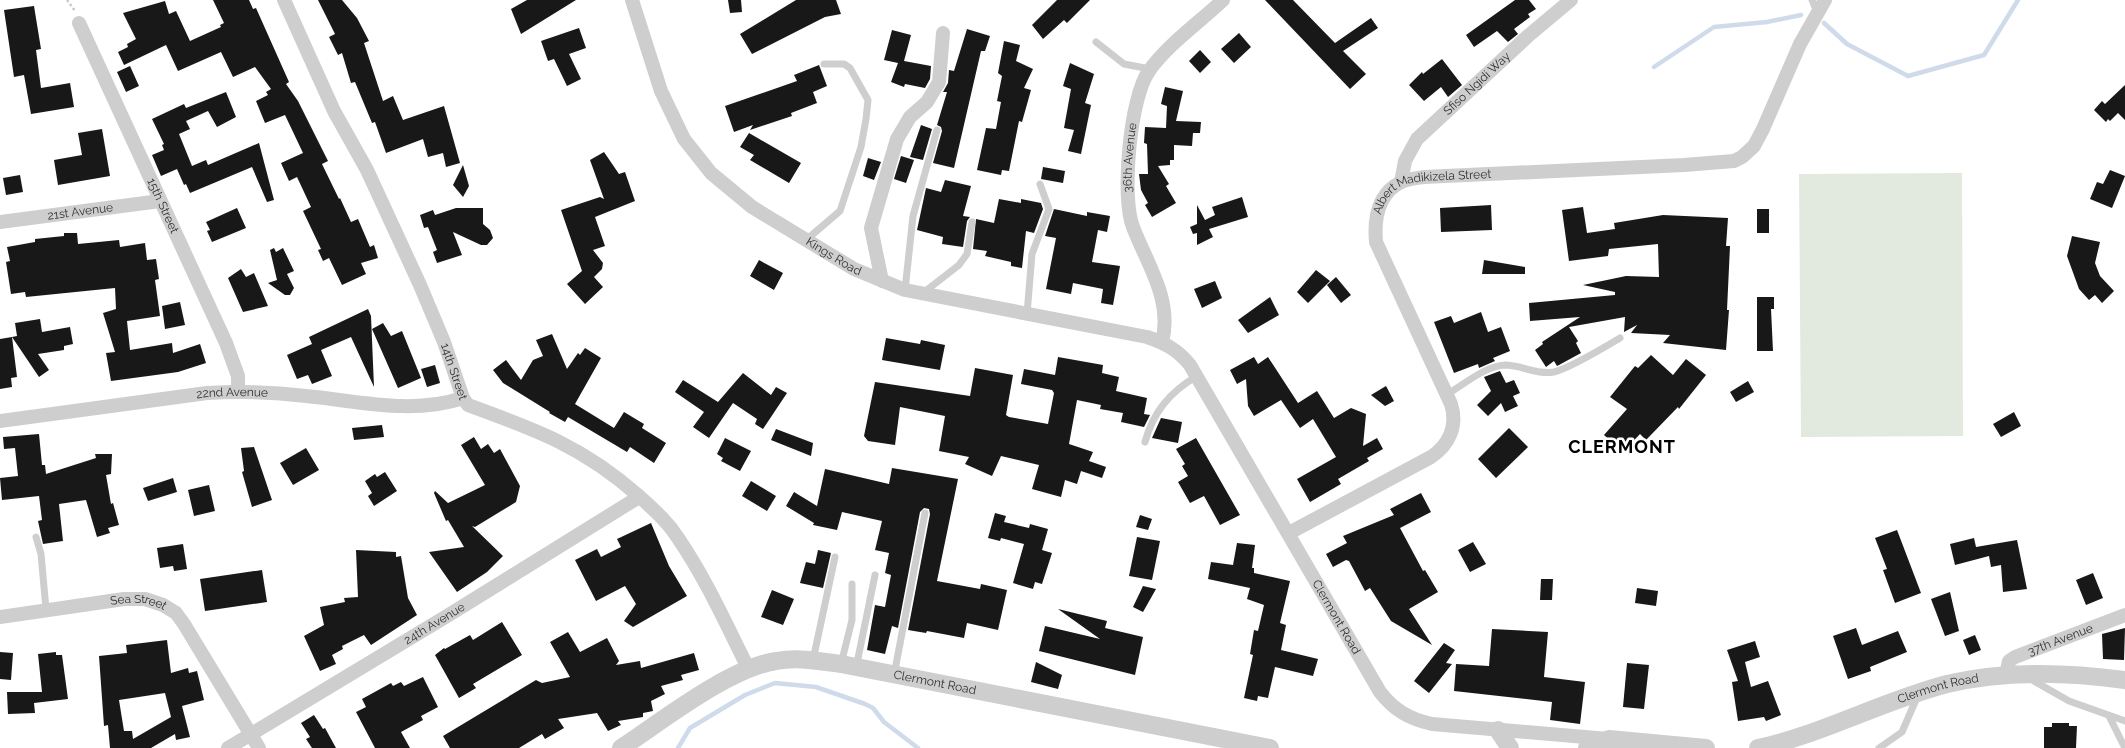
<svg xmlns="http://www.w3.org/2000/svg" width="2125" height="748" font-family="Raleway,sans-serif">
<style>
.green{fill:#e2e9de}
.lines{fill:none;stroke-linecap:round;stroke-linejoin:round}
.stream{stroke:#cfdbea;stroke-width:4.5}
.building{fill:#181818;fill-rule:evenodd}
.path{stroke:#c8c8c8;stroke-width:2.5;stroke-dasharray:2.5 2.5;stroke-linecap:butt}
.service{stroke:#cecece;stroke-width:7}
.minor{stroke:#cecece;stroke-width:14}
.tertiary{stroke:#cecece;stroke-width:18}
.labels{text-anchor:middle;stroke-width:5;stroke-linejoin:round;paint-order:stroke}
.street-label{font-size:12px;fill:#313131;stroke:#fff}
.district-label{font-size:18px;font-weight:bold;letter-spacing:1px;fill:#000;stroke:#fff}
</style>
<rect width="100%" height="100%" fill="#fff"/>
<polygon class="green" points="1962,173 1963,436 1801,437 1799,174"/>
<g class="lines">
<g class="stream">
<polyline points="1824,23 1847,44 1908,76 1984,55 2018,0"/>
<polyline points="1654,67 1714,27 1767,22 1801,15"/>
<polyline points="678,748 690,728 745,695 775,683 816,687 865,704 873,708 884,722 918,748"/>
</g>
</g>
<g class="building">
<polygon points="213,0 249,0 253,9 256,8 289,82 286,84 298,101 328,161 322,164 339,199 340,198 351,222 358,219 370,247 374,245 378,258 361,263 366,274 342,285 329,258 323,261 318,250 321,249 303,211 311,207 297,177 289,181 281,163 303,153 285,115 265,123 256,101 268,95 266,92 271,89 255,67 233,77 221,52 178,71 166,45 124,65 118,52 128,47 127,44 136,39 123,13 165,1 169,14 176,11 190,41 221,27 220,25 224,23"/>
<polygon points="318,0 342,0 357,18 369,41 364,43 383,101 393,96 403,120 444,106 460,163 446,167 443,153 428,157 423,139 386,153 375,122 372,123 355,82 351,83 342,53 338,55 329,37 335,34"/>
<polygon points="527,0 576,0 521,34 511,9"/>
<polygon points="728,0 741,0 742,12 730,13"/>
<polygon points="796,0 836,0 841,14 825,17 752,54 740,34"/>
<polygon points="1057,0 1090,0 1067,23 1064,20 1043,39 1032,25"/>
<polygon points="1265,0 1293,0 1335,43 1371,18 1378,28 1343,51 1366,74 1350,89"/>
<polygon points="1515,0 1529,0 1536,9 1528,14 1530,17 1514,29 1518,34 1508,42 1497,31 1474,47 1466,35"/>
<polygon points="34,6 41,49 36,50 41,88 70,83 74,107 31,114 24,75 14,77 4,10"/>
<polygon points="579,28 586,48 569,54 581,79 567,86 554,59 548,61 541,41"/>
<polygon points="967,29 990,36 985,51 981,51 954,168 933,163 942,131 941,127 937,125 947,92 943,92 948,83 949,70 954,71"/>
<polygon points="892,30 911,35 904,61 931,66 930,79 925,88 905,84 904,87 891,82 898,63 884,60"/>
<polygon points="1239,33 1251,47 1234,63 1221,49"/>
<polygon points="1004,41 1020,45 1016,61 1033,69 1024,88 1031,90 1022,122 1019,121 1009,171 1002,170 1001,175 977,170 986,128 996,129 1001,102 997,101 1002,76 998,73"/>
<polygon points="1200,50 1211,62 1200,73 1189,61"/>
<polygon points="1442,59 1462,85 1448,97 1441,87 1424,101 1409,85 1422,72 1423,74"/>
<polygon points="1070,63 1094,74 1085,103 1091,105 1081,154 1068,151 1074,130 1064,128 1071,89 1063,86"/>
<polygon points="819,65 827,86 813,92 817,103 791,113 792,116 750,130 753,125 734,132 725,106 797,81 794,75"/>
<polygon points="130,66 139,86 126,92 117,72"/>
<polygon points="2125,85 2125,120 2118,113 2110,121 2108,119 2106,122 2094,110 2102,101 2105,104"/>
<polygon points="1165,87 1183,91 1176,121 1201,122 1200,133 1193,133 1192,146 1174,145 1174,160 1170,160 1170,165 1158,166 1169,184 1166,186 1176,203 1152,217 1145,205 1148,203 1141,190 1139,174 1148,174 1147,144 1144,143 1145,127 1166,128 1167,106 1161,104"/>
<polygon points="226,92 236,117 217,127 208,111 186,121 190,129 179,134 192,166 206,160 208,165 259,143 274,200 267,202 252,167 190,193 186,184 184,185 177,169 161,176 152,155 164,150 162,145 164,144 152,119 184,104 186,108"/>
<polygon points="921,125 932,129 923,160 910,157"/>
<polygon points="102,129 110,176 58,185 54,160 82,155 78,133"/>
<polygon points="749,133 801,163 789,183 750,160 754,155 740,147"/>
<polygon points="604,152 619,174 625,172 635,201 595,217 605,246 593,250 603,263 602,269 594,277 603,287 585,304 567,284 582,271 561,210 600,197 604,199 590,160"/>
<polygon points="901,156 914,160 906,183 894,179"/>
<polygon points="868,158 881,162 874,180 863,176"/>
<polygon points="463,165 469,186 463,197 453,185"/>
<polygon points="1043,167 1065,171 1063,183 1041,179"/>
<polygon points="2110,170 2125,176 2112,208 2090,199 2097,182 2103,184"/>
<polygon points="20,175 23,192 6,195 3,178"/>
<polygon points="945,180 971,186 963,216 970,217 967,221 963,247 942,244 943,237 917,230 926,188 941,192"/>
<polygon points="1242,197 1248,217 1209,229 1213,237 1197,245 1197,233 1193,234 1190,227 1197,224 1197,205 1205,220 1215,215 1212,207"/>
<polygon points="999,199 1021,203 1021,199 1041,203 1043,209 1034,233 1026,231 1022,268 1011,266 1011,262 985,256 987,251 973,249 976,219 994,223"/>
<polygon points="1491,205 1492,230 1441,232 1440,208"/>
<polygon points="1583,207 1587,233 1615,229 1614,223 1663,215 1728,218 1726,246 1730,246 1727,310 1729,310 1726,350 1663,343 1670,335 1631,333 1637,325 1624,332 1625,317 1569,327 1578,341 1576,343 1581,353 1559,365 1557,366 1554,361 1546,367 1535,350 1543,344 1542,342 1580,317 1530,321 1529,303 1615,295 1615,292 1583,285 1626,276 1659,277 1658,244 1609,249 1608,256 1569,261 1562,210"/>
<polygon points="237,208 246,228 212,242 207,231 210,230 206,222"/>
<polygon points="456,208 483,208 483,224 490,230 493,238 487,245 481,245 453,232 462,255 437,263 433,252 437,250 428,227 424,228 420,215 433,210 435,215"/>
<polygon points="1054,209 1087,216 1087,212 1110,216 1107,232 1098,230 1092,262 1120,266 1113,305 1101,303 1103,289 1073,283 1071,294 1046,289 1056,238 1045,236"/>
<rect x="1757" y="209" width="12" height="24"/>
<polygon points="64,233 77,233 78,244 119,240 120,247 145,243 147,260 156,259 159,279 155,280 160,316 127,321 130,350 172,343 173,353 200,344 206,363 178,372 111,381 106,353 115,352 103,313 116,309 115,288 26,297 25,292 11,294 6,262 10,261 7,247 35,242 35,239 64,236"/>
<polygon points="2072,236 2100,242 2095,263 2100,276 2114,291 2102,303 2095,295 2089,300 2079,289 2067,256"/>
<polygon points="274,248 276,252 283,248 294,271 287,274 294,288 290,295 285,295 268,283 277,280 270,250"/>
<polygon points="759,260 783,273 774,290 750,276"/>
<polygon points="1484,260 1525,267 1525,274 1482,274"/>
<polygon points="241,269 246,277 254,273 268,306 243,312 228,278"/>
<polygon points="1316,270 1330,281 1308,303 1297,292"/>
<polygon points="1336,277 1351,295 1341,303 1327,285"/>
<polygon points="1215,281 1222,298 1202,308 1194,289"/>
<polygon points="1270,297 1279,315 1248,333 1238,320"/>
<polygon points="1757,297 1774,297 1774,309 1771,309 1773,351 1757,351"/>
<polygon points="180,302 185,325 165,329 162,306"/>
<polygon points="368,309 371,316 374,387 351,337 321,350 332,376 312,384 308,375 297,379 287,355 312,344 309,337"/>
<polygon points="1481,312 1488,332 1501,327 1510,351 1493,358 1495,361 1479,368 1478,364 1454,373 1434,322 1451,316 1454,323"/>
<polygon points="40,319 42,332 70,327 73,344 64,346 64,350 38,354 49,370 39,377 12,337 17,336 15,323"/>
<polygon points="383,323 391,336 402,331 421,378 398,388 372,329"/>
<polygon points="552,334 567,369 578,353 580,355 585,348 601,358 575,404 614,428 624,412 644,424 642,428 666,443 654,463 630,447 627,452 568,417 565,422 549,413 550,412 503,383 493,370 506,360 521,380 533,360 543,356 536,340"/>
<polygon points="12,337 17,377 11,378 12,387 0,389 0,339"/>
<polygon points="886,338 920,344 921,340 945,345 940,370 882,360"/>
<polygon points="1651,355 1673,375 1686,359 1706,375 1679,409 1678,407 1646,440 1640,434 1623,452 1604,435 1627,409 1610,397 1635,366 1638,368"/>
<polygon points="1058,357 1103,365 1102,373 1119,377 1116,391 1147,398 1144,414 1150,415 1144,427 1121,422 1123,413 1100,409 1101,405 1077,400 1069,444 1093,452 1089,461 1106,467 1102,478 1081,471 1077,484 1065,480 1061,497 1032,489 1039,465 1001,456 992,476 965,464 969,457 939,451 945,416 900,407 895,445 868,441 864,436 875,382 970,396 975,368 1013,375 1006,415 1009,417 1048,424 1054,393 1052,390 1021,384 1024,369 1055,375"/>
<polygon points="1254,357 1258,364 1268,357 1298,403 1317,391 1334,418 1351,408 1366,414 1363,446 1377,438 1383,449 1367,458 1369,461 1338,479 1341,484 1310,502 1297,479 1336,457 1313,419 1300,428 1281,400 1254,416 1248,406 1246,379 1237,384 1230,370"/>
<polygon points="435,365 440,383 427,387 421,369"/>
<polygon points="1500,371 1506,383 1514,380 1520,393 1513,396 1518,406 1505,412 1501,403 1488,416 1477,405 1491,391 1484,377"/>
<polygon points="743,373 771,395 776,387 787,393 763,429 755,424 757,419 733,403 709,438 693,427 704,412 675,392 683,380 718,402"/>
<polygon points="1748,381 1754,392 1736,402 1730,392"/>
<polygon points="1386,386 1394,401 1385,406 1371,395"/>
<polygon points="2014,412 2021,426 2001,437 1993,424"/>
<polygon points="1161,418 1182,422 1178,443 1152,438"/>
<polygon points="382,425 384,437 354,440 352,428"/>
<polygon points="1509,428 1528,447 1496,478 1478,459"/>
<polygon points="776,429 813,443 811,456 771,440"/>
<polygon points="39,434 42,465 45,465 46,474 96,458 95,454 112,454 111,474 106,475 111,504 113,503 119,525 108,528 110,533 97,537 86,500 59,504 63,541 43,544 38,521 42,520 39,496 2,500 0,478 18,476 15,448 4,449 3,437"/>
<polygon points="474,437 481,449 488,444 494,453 500,449 520,486 516,502 475,527 472,526 503,556 487,572 457,592 429,552 464,547 448,520 446,521 434,493 435,491 448,503 485,485 461,445"/>
<polygon points="725,438 751,451 740,471 721,461 723,458 717,454"/>
<polygon points="1196,438 1240,515 1220,525 1204,496 1190,503 1178,482 1188,476 1182,466 1185,464 1176,449"/>
<polygon points="254,447 272,500 252,507 242,472 244,471 241,448"/>
<polygon points="306,448 319,470 293,485 280,463"/>
<polygon points="892,468 958,479 937,581 980,589 981,584 1007,590 998,630 967,623 964,638 927,631 926,633 908,630 930,514 929,509 924,508 920,512 898,628 892,626 885,654 867,650 875,605 885,607 891,575 885,573 889,553 875,550 882,521 842,512 837,530 813,525 814,523 786,506 794,492 817,506 825,469 889,484"/>
<polygon points="385,472 397,491 374,506 368,496 372,493 365,481 375,474 377,477"/>
<polygon points="173,478 177,492 148,501 143,488"/>
<polygon points="751,481 776,496 767,511 742,496"/>
<polygon points="209,485 215,511 194,516 188,490"/>
<polygon points="1421,493 1431,512 1400,528 1423,571 1425,570 1438,592 1409,609 1432,645 1391,621 1370,588 1365,591 1349,561 1346,560 1333,567 1326,554 1347,543 1343,536 1394,515 1390,509"/>
<polygon points="995,513 1006,516 1004,522 1029,528 1030,524 1048,529 1042,550 1052,553 1042,584 1035,582 1033,589 1013,583 1024,544 1001,538 1000,541 988,538"/>
<polygon points="1140,515 1152,519 1148,530 1136,527"/>
<polygon points="651,523 669,566 687,596 633,627 624,621 636,604 625,586 596,601 575,560 597,549 601,557 621,547 617,539"/>
<polygon points="1897,530 1921,593 1895,603 1883,570 1887,569 1875,538"/>
<polygon points="1137,537 1160,541 1152,580 1129,576"/>
<polygon points="1974,538 1976,547 2017,540 2027,589 2003,592 2001,565 1991,567 1989,556 1955,565 1950,544"/>
<polygon points="1473,542 1486,564 1470,572 1458,550"/>
<polygon points="1237,543 1255,545 1252,568 1254,568 1254,573 1290,581 1280,623 1286,625 1281,650 1318,659 1313,676 1275,667 1268,698 1258,696 1257,701 1244,698 1253,655 1250,654 1254,630 1258,631 1264,605 1247,599 1250,588 1208,579 1211,562 1233,565"/>
<polygon points="183,544 187,569 174,571 173,566 160,568 157,548"/>
<polygon points="356,550 396,552 396,557 401,556 408,598 417,615 371,645 364,635 342,646 343,649 332,655 336,664 320,671 304,636 324,625 320,607 345,602 344,598 358,597"/>
<polygon points="818,550 831,553 823,588 800,583 806,562 815,564"/>
<polygon points="262,570 267,602 205,611 200,579"/>
<polygon points="2093,573 2103,598 2086,605 2076,580"/>
<polygon points="1541,579 1553,579 1552,600 1540,600"/>
<polygon points="1143,586 1156,589 1143,612 1133,607"/>
<polygon points="1637,588 1658,591 1656,606 1635,603"/>
<polygon points="772,590 794,599 783,625 761,617"/>
<polygon points="1950,592 1959,631 1945,636 1931,599"/>
<polygon points="1058,609 1107,621 1105,628 1143,637 1135,675 1039,651 1045,626 1100,639"/>
<polygon points="502,622 522,655 473,684 476,688 459,698 435,655 444,648 445,649 470,635 473,640"/>
<polygon points="1856,628 1862,645 1898,631 1907,652 1870,667 1871,671 1848,679 1833,636"/>
<polygon points="2125,628 2124,660 2103,659 2102,634"/>
<polygon points="1492,629 1548,632 1544,677 1585,682 1580,724 1550,720 1552,702 1454,691 1456,664 1489,666"/>
<polygon points="568,632 580,652 607,638 619,661 616,665 640,661 641,668 694,653 699,670 681,675 683,680 661,686 665,694 651,701 653,711 643,713 643,717 618,721 621,725 608,731 597,713 558,719 564,728 545,739 542,734 519,748 450,748 443,736 536,680 542,683 570,677 550,642"/>
<polygon points="1975,635 1981,650 1969,655 1963,640"/>
<path d="M 167,640 L 171,673 L 188,668 L 189,673 L 197,671 L 204,700 L 182,706 L 190,737 L 176,740 L 175,734 L 151,748 L 110,748 L 108,725 L 104,726 L 99,656 L 127,653 L 126,645 ZM 165,693 L 171,717 L 133,739 L 132,731 L 124,731 L 119,700 Z"/>
<polygon points="1755,641 1760,657 1745,662 1751,687 1768,681 1781,715 1766,721 1764,717 1738,721 1732,682 1738,681 1727,650"/>
<polygon points="1444,643 1455,650 1446,663 1452,664 1429,693 1414,681"/>
<polygon points="0,652 13,653 11,680 0,679"/>
<polygon points="56,652 56,655 62,655 68,699 34,703 35,713 8,714 7,692 42,692 38,654"/>
<polygon points="1036,662 1062,675 1058,689 1031,682"/>
<polygon points="1627,663 1649,665 1644,709 1623,707"/>
<polygon points="423,677 438,707 421,716 423,720 401,732 410,748 375,748 356,712 366,707 362,699 391,683 393,686 401,682 404,686"/>
<polygon points="314,715 323,729 325,728 336,748 312,748 306,739 310,737 301,723"/>
<polygon points="2052,723 2069,723 2069,726 2077,726 2076,748 2044,748 2044,727 2052,727"/>
</g>
<g class="lines">
<polyline class="path" points="67,0 75,11"/>
<g class="service">
<polyline points="1812,0 1817,12"/>
<polyline points="1096,42 1124,64 1150,69"/>
<polyline points="806,240 840,211 861,147 866,119 868,100 850,68 844,64 824,64"/>
<polyline points="905,290 913,216 937,130"/>
<polyline points="923,293 959,265 967,254 972,222"/>
<polyline points="1027,314 1032,254 1049,209 1040,184"/>
<path d="M 1446,395 C 1463,385 1485,366 1505,365 C 1522,365 1536,375 1554,372 C 1570,368 1605,347 1620,338"/>
<path d="M 1145,442 C 1153,412 1170,392 1197,376"/>
<polyline points="36,537 41,554 46,609"/>
<polyline points="813,660 835,557"/>
<polyline points="841,664 852,620 852,584"/>
<polyline points="856,668 875,575"/>
<polyline points="894,675 925,513"/>
<polyline points="2027,677 2069,701 2125,721"/>
<polyline points="2109,716 2125,748"/>
<polyline points="1879,748 1902,732 1918,695"/>
</g>
<g class="minor">
<path id="s1" d="M 284,0 L 334,111 L 367,170 L 420,285 L 444,342 L 463,398 L 468,405 C 537,430 584,447 640,497 C 654,510 668,522 678,538 C 706,579 726,624 748,668"/>
<path id="s2" d="M 632,0 L 661,91 L 684,139 L 711,173 L 752,207 L 854,269 L 905,290 L 1147,337 C 1165,343 1178,350 1190,365 L 1380,692 C 1394,710 1409,719 1432,724 L 1608,739"/>
<path id="s3" d="M 79,23 L 226,343 L 238,376 L 238,392"/>
<path id="s4" d="M 1401,182 L 1405,161 L 1417,139 L 1528,36 L 1571,0"/>
<path id="s5" d="M 0,222 L 160,201"/>
<polyline points="882,281 871,228 897,139 910,117 927,102 939,82 943,33"/>
<path id="s6" d="M 1162,342 C 1173,300 1147,264 1133,227 C 1121,197 1130,97 1149,71 C 1167,45 1200,22 1223,0"/>
<path id="s7" d="M 0,421 L 207,393 C 240,391 273,392 306,396 C 358,401 412,415 463,398"/>
<path id="s8" d="M 1289,533 L 1431,457 C 1449,445 1458,426 1451,404 L 1376,242 C 1374,219 1377,194 1401,182 C 1407,179 1417,178 1424,177 L 1684,165 L 1734,161 L 1742,157 L 1754,146 L 1763,129 L 1800,44 L 1825,0"/>
<path id="s9" d="M 0,617 L 124,599 L 145,599 L 163,605 L 176,613 L 184,624 L 259,748"/>
<path id="s10" d="M 2006,675 L 2009,661 L 2015,657 L 2125,615"/>
<path id="s11" d="M 228,748 L 447,616 L 639,497"/>
</g>
<g class="tertiary">
<polyline points="1498,730 1510,748"/>
<path id="s12" d="M 621,748 C 662,721 729,668 776,661 C 798,657 820,661 841,664 L 1270,748"/>
<polyline points="1587,748 1609,739 1706,748"/>
<path id="s13" d="M 1758,748 C 1823,734 1882,701 1947,684 C 2005,670 2066,672 2125,680"/>
</g>
</g>
<g class="labels">
<g class="street-label">
<text dy="4" stroke="none"><textPath href="#s4" startOffset="128">Sfiso Ngidi Way</textPath></text>
<text dy="4" stroke="none"><textPath href="#s6" startOffset="191">36th Avenue</textPath></text>
<text dy="4" stroke="none"><textPath href="#s8" startOffset="495">Albert Madikizela Street</textPath></text>
<text dy="4" stroke="none"><textPath href="#s3" startOffset="201">15th Street</textPath></text>
<text dy="4" stroke="none"><textPath href="#s5" startOffset="81">21st Avenue</textPath></text>
<text dy="4" stroke="none"><textPath href="#s2" startOffset="341">Kings Road</textPath></text>
<text dy="4" stroke="none"><textPath href="#s1" startOffset="409">14th Street</textPath></text>
<text dy="4" stroke="none"><textPath href="#s7" startOffset="234">22nd Avenue</textPath></text>
<text dy="4" stroke="none"><textPath href="#s9" startOffset="140">Sea Street</textPath></text>
<text dy="4" stroke="none"><textPath href="#s2" startOffset="1010">Clermont Road</textPath></text>
<text dy="4" stroke="none"><textPath href="#s11" startOffset="241">24th Avenue</textPath></text>
<text dy="4" stroke="none"><textPath href="#s10" startOffset="70">37th Avenue</textPath></text>
<text dy="4" stroke="none"><textPath href="#s12" startOffset="340">Clermont Road</textPath></text>
<text dy="4" stroke="none"><textPath href="#s13" startOffset="190">Clermont Road</textPath></text>
</g>
<g class="district-label">
<text x="1622" y="453">CLERMONT</text>
</g>
</g>
</svg>
